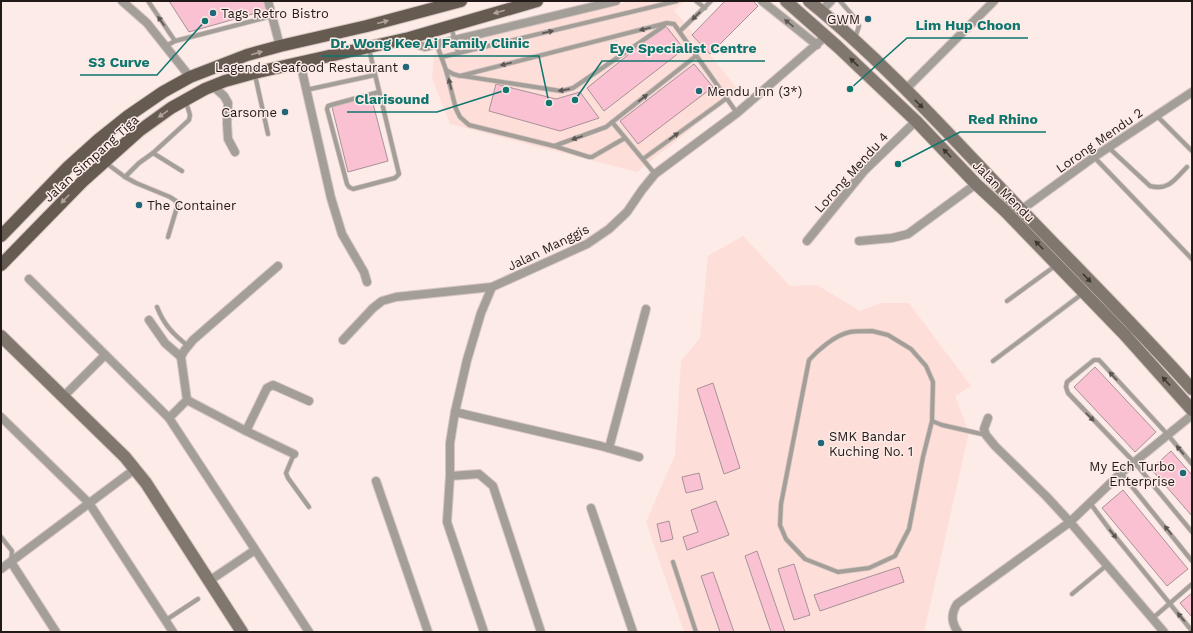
<svg xmlns="http://www.w3.org/2000/svg" width="1193" height="633" font-family="'Work Sans',sans-serif">
<style>
.built{fill:#fdded8}
.building{fill:#fac1d3;stroke:#a69298}
.lines{fill:none;stroke-linecap:round;stroke-linejoin:round}
.lane-casing{stroke:#d5c5c2;stroke-width:5.5}
.street-casing{stroke:#d5c5c2;stroke-width:10}
.secondary-casing{stroke:#d5c5c2;stroke-width:14}
.primary-casing{stroke:#d5c5c2;stroke-width:14}
.lane{stroke:#a49e98;stroke-width:4}
.street{stroke:#a49e98;stroke-width:8}
.secondary{stroke:#80776e;stroke-width:12}
.primary{stroke:#665b51;stroke-width:12}
.oneway{fill:#b2a39c}
.oneway2{fill:#5c5552}
.oneway3{fill:#3e3632}
.poi-dot{fill:#226778;stroke:#fdebe7;stroke-width:1.5}
.labels{text-anchor:middle;stroke-width:3;stroke-linejoin:round;paint-order:stroke}
.poi-label{font-size:13px;fill:#211a18;stroke:#fdebe7;text-anchor:start}
.street-label{font-size:13px;fill:#211a18;stroke:#fdebe7}
.leader{fill:none;stroke:#0f766e;stroke-width:1.5}
.callout-dot{fill:#0f766e;stroke:#fdebe7;stroke-width:1.5}
.callout-label{font-size:14px;text-anchor:middle;font-weight:bold;fill:#0f766e;stroke:#fdebe7;stroke-width:3;stroke-linejoin:round;paint-order:stroke}
</style>
<rect width="100%" height="100%" fill="#fdebe7"/>
<g class="built">
<polygon points="631,1 686,1 674,10 739,91 637,172 450,124 432,78 435,50"/>
<polygon points="743,236 790,286 817,285 860,311 881,303 909,303 971,386 955,396 969,432 924,632 684,632 646,522 675,455 681,361 700,338 708,256"/>
</g>
<g class="building">
<polygon points="169,1 265,1 267,10 189,32"/>
<polygon points="725,1 753,1 758,6 710,54 692,35"/>
<polygon points="665,25 684,49 604,111 587,88"/>
<polygon points="694,64 713,87 638,144 620,121"/>
<polygon points="496,84 556,99 580,92 599,118 560,131 489,111"/>
<polygon points="371,96 388,161 348,172 332,107"/>
<polygon points="1095,367 1156,432 1135,452 1074,387"/>
<polygon points="713,383 740,468 724,474 697,389"/>
<polygon points="1171,451 1192,475 1192,516 1151,469"/>
<polygon points="699,473 703,489 686,493 682,477"/>
<polygon points="1123,490 1188,569 1167,586 1102,508"/>
<polygon points="716,501 729,535 687,550 683,537 698,532 691,510"/>
<polygon points="669,521 673,539 661,542 657,524"/>
<polygon points="757,551 785,632 771,632 745,556"/>
<polygon points="794,564 810,615 794,620 778,569"/>
<polygon points="899,567 904,582 820,611 814,595"/>
<polygon points="713,572 734,632 720,632 701,576"/>
<polygon points="1192,593 1192,617 1180,603"/>
</g>
<g class="lines">
<g class="lane-casing">
<g id="lane">
<polyline points="148,1 175,41"/>
<polyline points="696,1 705,8"/>
<polyline points="840,1 854,17 859,26 855,38"/>
<polyline points="451,26 458,53"/>
<polyline points="680,31 711,1"/>
<polyline points="437,45 446,70 456,109 460,117 469,125 554,146 606,127 696,56"/>
<polyline points="166,46 175,41 272,16"/>
<polyline points="369,49 399,174 395,178 353,189 349,187 347,184 327,109 328,106 331,105 379,92"/>
<polyline points="442,57 677,1"/>
<polyline points="446,70 453,74 460,76 667,23 674,24 737,113"/>
<polyline points="255,75 268,134"/>
<polyline points="463,76 561,91 573,88 664,26"/>
<polyline points="306,90 375,75"/>
<polyline points="1156,115 1192,151"/>
<polyline points="612,122 655,174"/>
<polyline points="554,146 589,157 592,157 625,138"/>
<path d="M 1108,147 L 1150,186 C 1169,191 1175,179 1187,167"/>
<polyline points="153,153 182,171"/>
<polyline points="1094,157 1192,259"/>
<polyline points="643,159 727,98"/>
<polyline points="106,163 125,177 139,163 153,153 189,120 190,115 186,102"/>
<polyline points="125,177 136,183 170,197 176,201 177,207 168,237"/>
<polyline points="1007,301 1055,266"/>
<path d="M 157,307 C 164,325 173,334 188,346"/>
<path d="M 872,331 L 888,335 L 911,349 L 926,366 L 933,382 L 932,421 L 923,457 L 909,529 L 895,556 L 869,568 L 838,572 L 805,559 L 786,539 L 780,525 L 781,504 L 809,360 C 818,350 835,335 850,332 C 857,331 864,331 872,331 Z"/>
<polyline points="993,361 1082,294"/>
<polyline points="932,421 942,425 986,435"/>
<polyline points="294,454 286,473 288,478 309,507"/>
<polyline points="1192,464 1168,435 1099,360 1094,360 1067,382 1066,387 1068,393 1135,463 1192,532"/>
<polyline points="1121,473 1192,561"/>
<polyline points="1090,503 1110,530 1192,631"/>
<polyline points="1,537 12,551 11,561"/>
<polyline points="673,562 696,632"/>
<polyline points="1072,594 1107,565"/>
<polyline points="1153,618 1192,584"/>
<polyline points="166,620 198,599"/>
</g>
</g>
<g class="street-casing">
<g id="street">
<polyline points="122,1 147,23 190,77"/>
<polyline points="268,1 280,46"/>
<polyline points="762,1 817,45"/>
<polyline points="821,11 831,1"/>
<polyline points="409,38 415,44 425,47 616,1"/>
<polyline points="300,62 331,198 342,234 364,272 367,282"/>
<polyline points="213,86 224,96 228,103 227,123 228,139 235,152"/>
<polyline points="905,90 994,1"/>
<polyline points="1021,210 1094,157 1192,92"/>
<polyline points="807,241 864,171 916,121"/>
<polyline points="859,241 892,238 908,234 976,184"/>
<polyline points="29,279 169,418 309,632"/>
<polyline points="149,320 165,343 181,357"/>
<polyline points="343,340 373,308 382,301 396,297 492,287 587,244 609,229 627,212 642,190 655,174 737,113 826,36"/>
<polyline points="64,396 105,355"/>
<polyline points="187,400 246,431 294,454"/>
<polyline points="455,412 601,446 639,457"/>
<polyline points="1,417 89,503 173,632"/>
<polyline points="169,418 187,400 181,357 184,351 193,340 278,266"/>
<polyline points="988,418 984,429 986,435 995,446 1046,496 1070,522 1121,473 1192,415"/>
<polyline points="246,431 267,388 273,385 309,401"/>
<polyline points="609,448 646,309"/>
<polyline points="450,476 479,474 493,486 541,632"/>
<polyline points="376,481 428,632"/>
<polyline points="591,508 633,632"/>
<polyline points="11,562 56,632"/>
<polyline points="1,569 135,469"/>
<polyline points="209,581 255,550"/>
<polyline points="484,632 447,522 450,476 450,443 455,412 467,360 481,313 492,287"/>
<path d="M 958,632 C 951,622 951,614 957,604 L 1070,522 L 1164,632"/>
</g>
</g>
<g class="secondary-casing">
<g id="secondary">
<polyline points="786,1 838,47 916,121 976,184 1005,211 1125,335 1192,410"/>
<path d="M 809,1 C 881,59 944,129 1008,196 C 1069,260 1133,323 1192,389"/>
<polyline points="1,336 125,457 146,483 242,632"/>
</g>
</g>
<g class="primary-casing">
<g id="primary">
<polyline points="1,236 68,167 98,140 128,116 163,92 190,77 247,55 280,46 367,26 461,1"/>
<polyline points="1,265 82,182 139,131 171,108 205,89 225,81 254,73 409,38 537,1"/>
</g>
</g>
<use href="#lane" class="lane"/>
<use href="#street" class="street"/>
<use href="#secondary" class="secondary"/>
<use href="#primary" class="primary"/>
</g>
<defs><path id="oneway-solid" d="M-6-.8H1V-3.2L6.5 0L1 3.2V.8H-6Z"/></defs>
<g class="oneway">
<use href="#oneway-solid" transform="translate(499 12) rotate(164)"/>
<use href="#oneway-solid" transform="translate(383 22) rotate(-15)"/>
<use href="#oneway-solid" transform="translate(257 53) rotate(-16)"/>
<use href="#oneway-solid" transform="translate(163 114) rotate(146)"/>
<use href="#oneway-solid" transform="translate(65 199) rotate(134)"/>
</g>
<g class="oneway2">
<use href="#oneway-solid" transform="translate(696 16) rotate(136)"/>
<use href="#oneway-solid" transform="translate(161 21) rotate(-125)"/>
<use href="#oneway-solid" transform="translate(789 23) rotate(-141)"/>
<use href="#oneway-solid" transform="translate(645 29) rotate(166)"/>
<use href="#oneway-solid" transform="translate(548 32) rotate(-13)"/>
<use href="#oneway-solid" transform="translate(506 64) rotate(166)"/>
<use href="#oneway-solid" transform="translate(450 84) rotate(-105)"/>
<use href="#oneway-solid" transform="translate(564 90) rotate(171)"/>
<use href="#oneway-solid" transform="translate(643 98) rotate(-38)"/>
<use href="#oneway-solid" transform="translate(674 136) rotate(-36)"/>
<use href="#oneway-solid" transform="translate(577 138) rotate(161)"/>
<use href="#oneway-solid" transform="translate(1113 376) rotate(-133)"/>
<use href="#oneway-solid" transform="translate(1090 417) rotate(46)"/>
<use href="#oneway-solid" transform="translate(1180 450) rotate(-130)"/>
<use href="#oneway-solid" transform="translate(1168 530) rotate(-129)"/>
<use href="#oneway-solid" transform="translate(1113 534) rotate(51)"/>
<use href="#oneway-solid" transform="translate(1181 617) rotate(-130)"/>
</g>
<g class="oneway3">
<use href="#oneway-solid" transform="translate(854 62) rotate(-137)"/>
<use href="#oneway-solid" transform="translate(919 104) rotate(45)"/>
<use href="#oneway-solid" transform="translate(947 153) rotate(-134)"/>
<use href="#oneway-solid" transform="translate(1039 245) rotate(-134)"/>
<use href="#oneway-solid" transform="translate(1087 278) rotate(46)"/>
<use href="#oneway-solid" transform="translate(1166 381) rotate(-132)"/>
</g>
<g class="poi-dot">
<circle cx="213" cy="13" r="4"/>
<circle cx="868" cy="19" r="4"/>
<circle cx="406" cy="67" r="4"/>
<circle cx="699" cy="91" r="4"/>
<circle cx="285" cy="112" r="4"/>
<circle cx="139" cy="205" r="4"/>
<circle cx="821" cy="443" r="4"/>
<circle cx="1183" cy="473" r="4"/>
</g>
<g class="labels">
<g class="poi-label">
<text x="221" y="18">Tags Retro Bistro</text>
<text x="860" y="24" text-anchor="end">GWM</text>
<text x="398" y="72" text-anchor="end">Lagenda Seafood Restaurant</text>
<text x="707" y="96">Mendu Inn (3*)</text>
<text x="277" y="117" text-anchor="end">Carsome</text>
<text x="147" y="210">The Container</text>
<text x="829" y="441">SMK Bandar<tspan x="829" dy="15">Kuching No. 1</tspan></text>
<text x="1175" y="471" text-anchor="end">My Ech Turbo<tspan x="1175" dy="15">Enterprise</tspan></text>
</g>
<g class="street-label">
<text transform="translate(1099 140) rotate(-35)" y="5">Lorong Mendu 2</text>
<text transform="translate(91 158) rotate(-42)" y="5">Jalan Simpang Tiga</text>
<text transform="translate(851 172) rotate(-48)" y="5">Lorong Mendu 4</text>
<text transform="translate(1004 191) rotate(45)" y="5">Jalan Mendu</text>
<text transform="translate(548 247) rotate(-26)" y="5">Jalan Manggis</text>
</g>
</g>
<path class="leader" d="M850 89L907 38H1028M549 103L539 56H322M575 100L602 61H765M205 21L157 75H80M506 90L437 112H347M898 164L960 132H1046"/>
<g class="callout-dot">
<circle cx="850" cy="89" r="4"/>
<circle cx="549" cy="103" r="4"/>
<circle cx="575" cy="100" r="4"/>
<circle cx="205" cy="21" r="4"/>
<circle cx="506" cy="90" r="4"/>
<circle cx="898" cy="164" r="4"/>
</g>
<g class="callout-label">
<text x="968" y="30">Lim Hup Choon</text>
<text x="430" y="48">Dr. Wong Kee Ai Family Clinic</text>
<text x="683" y="53">Eye Specialist Centre</text>
<text x="119" y="67">S3 Curve</text>
<text x="392" y="104">Clarisound</text>
<text x="1003" y="124">Red Rhino</text>
</g>
<rect width="1193" height="633" fill="none" stroke="#211a18" stroke-width="4"/>
</svg>
